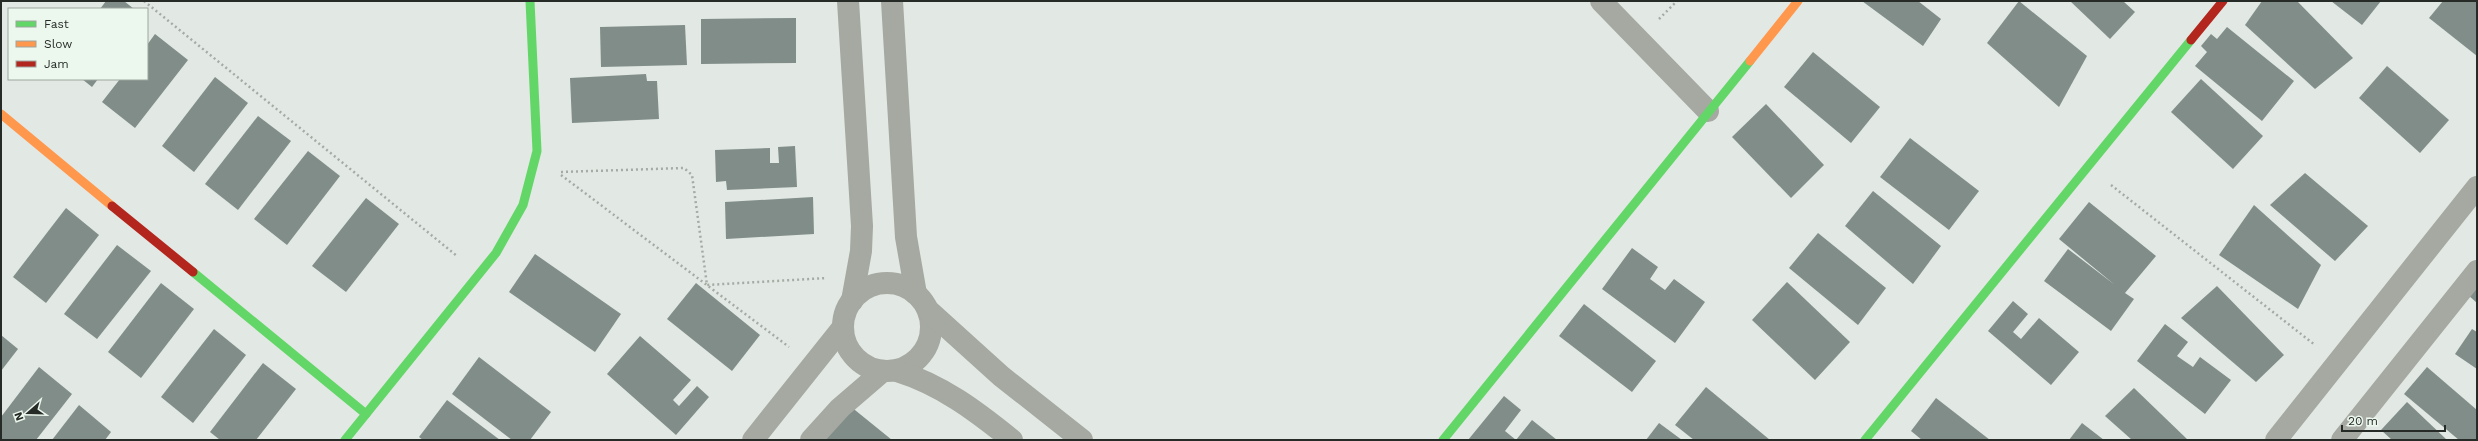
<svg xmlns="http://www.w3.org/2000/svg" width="2478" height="441" font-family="'Work Sans',sans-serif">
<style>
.building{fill:#818d89}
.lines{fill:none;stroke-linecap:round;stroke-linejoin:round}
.path{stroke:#a6aaa5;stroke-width:2.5;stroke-dasharray:2 3;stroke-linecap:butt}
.street{stroke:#a6a8a2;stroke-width:22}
.fast{stroke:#63d668;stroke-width:9}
.slow{stroke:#ff974d;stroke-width:9}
.jam{stroke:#b3261e;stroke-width:9}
</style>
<rect width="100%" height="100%" fill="#e2e8e3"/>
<g class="building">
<polygon points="106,1 124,1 134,9 100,9"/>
<polygon points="1862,1 1918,1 1941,19 1923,46"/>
<polygon points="2019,1 2087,56 2059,107 1987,43"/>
<polygon points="2070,1 2123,1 2135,12 2110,39"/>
<polygon points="2262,1 2297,1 2353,58 2315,89 2245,25"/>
<polygon points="2331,1 2381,1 2362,25"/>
<polygon points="2443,1 2477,1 2477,56 2429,18"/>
<polygon points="796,18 796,63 701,64 701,19"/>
<polygon points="685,25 687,65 601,67 600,27"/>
<polygon points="2227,27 2294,81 2262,121 2195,66 2207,52 2201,46 2211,34 2217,39"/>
<polygon points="155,34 188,60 135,128 102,102 120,79 147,79 147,45"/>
<polygon points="1813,52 1880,107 1851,143 1784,87"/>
<polygon points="2387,66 2449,120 2420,153 2359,98"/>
<polygon points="646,74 647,81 657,81 659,119 572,123 570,78"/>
<polygon points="215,77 248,103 194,172 162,146"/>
<polygon points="82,79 98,79 92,87"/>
<polygon points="2201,79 2263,136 2233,169 2171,112"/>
<polygon points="1766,104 1824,165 1791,198 1732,137"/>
<polygon points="258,116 291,141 238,210 205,184"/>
<polygon points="1910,138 1979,191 1949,230 1880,177"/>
<polygon points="795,146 797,187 727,190 726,181 716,182 715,150 770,148 770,163 779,163 778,147"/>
<polygon points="308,151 340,176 287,245 254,219"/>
<polygon points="2305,173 2368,226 2335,261 2270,205"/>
<polygon points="1873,191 1941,246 1913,284 1845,226"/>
<polygon points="813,197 814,234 726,239 725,202"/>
<polygon points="366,198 399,224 346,292 312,266"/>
<polygon points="2089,202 2156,256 2125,293 2134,299 2111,331 2044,281 2068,249 2115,285 2059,239"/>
<polygon points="2254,205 2321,265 2298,309 2219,255"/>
<polygon points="66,208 99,235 46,303 13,277"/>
<polygon points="1818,233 1886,288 1858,325 1789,268"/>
<polygon points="117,245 151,271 97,339 64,314"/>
<polygon points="1632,248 1658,267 1650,279 1665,290 1674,279 1705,302 1675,343 1602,289"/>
<polygon points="535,254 621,314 595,352 509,292"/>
<polygon points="1787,282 1850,342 1815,380 1752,320"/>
<polygon points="161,283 194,309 141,378 108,352"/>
<polygon points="696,283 760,335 732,371 667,319"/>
<polygon points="2477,283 2477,303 2467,294"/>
<polygon points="2217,286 2284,355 2256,382 2181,318"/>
<polygon points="2013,301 2028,314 2013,332 2021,339 2039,318 2079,352 2051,385 1988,331"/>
<polygon points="1584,304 1656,361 1632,392 1559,336"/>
<polygon points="2165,324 2188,342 2177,356 2193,367 2200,357 2231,380 2205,414 2137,361"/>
<polygon points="214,329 246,355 193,423 161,397"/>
<polygon points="2472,329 2477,332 2477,369 2455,354"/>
<polygon points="1,335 18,349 1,371"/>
<polygon points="640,336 691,380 673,400 679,406 697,386 709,397 676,435 607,374"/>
<polygon points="479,357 551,412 530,440 512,440 452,394"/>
<polygon points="263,363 296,389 256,440 220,440 210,432"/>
<polygon points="39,367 72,394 36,440 1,440 1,417"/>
<polygon points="2427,367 2477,410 2477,440 2459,440 2404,394"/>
<polygon points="1706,387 1770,440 1694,440 1675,425"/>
<polygon points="2134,388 2188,440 2132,440 2105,416"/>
<polygon points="1504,396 1521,410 1505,431 1516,440 1532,420 1557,440 1468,440"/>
<polygon points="1936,398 1990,440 1922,440 1911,431"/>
<polygon points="447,400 500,440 423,440 419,437"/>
<polygon points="2407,402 2447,440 2392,440 2381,430"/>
<polygon points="79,405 111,432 105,440 52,440"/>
<polygon points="850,406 892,440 824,440"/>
<polygon points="1659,423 1682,440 1646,440"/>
<polygon points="2082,423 2104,440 2069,440"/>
</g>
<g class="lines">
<g class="path">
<polyline points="144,1 457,256"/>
<polyline points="1659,19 1677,1"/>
<polyline points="561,172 684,168 692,175 707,285 827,278"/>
<polyline points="561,175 789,347"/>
<polyline points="2111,185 2315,345"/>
</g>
<g class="street">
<polyline points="848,1 862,226 861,251 852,301"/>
<polyline points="892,1 906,237 916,294"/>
<polyline points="1601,1 1708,111"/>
<circle cx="887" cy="327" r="44"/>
<polyline points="928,310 1001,376 1082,440"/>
<path d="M 897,371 C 942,385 976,411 1012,440"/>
<polyline points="753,440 843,327"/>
<polyline points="811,440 840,408 883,371"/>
<polyline points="2276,440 2477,187"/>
<polyline points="2342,440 2477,271"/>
</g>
<g class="fast">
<polyline points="193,272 366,414"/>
<polyline points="345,440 496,253 523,205 537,151 530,1"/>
<polyline points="1443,440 1750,61"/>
<polyline points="1865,440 2191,40"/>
</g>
<g class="slow">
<polyline points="1750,61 1798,1"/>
<polyline points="1,114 112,206"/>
</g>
<g class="jam">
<polyline points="2191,40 2223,1"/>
<polyline points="112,206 193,272"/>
</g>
</g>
<rect width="2478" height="441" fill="none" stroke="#272b28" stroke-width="4"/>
<rect x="8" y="8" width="140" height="72" fill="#ecf8ee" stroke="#9da69f"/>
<rect x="16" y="21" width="20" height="6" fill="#63d668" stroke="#9da69f"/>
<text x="44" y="28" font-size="12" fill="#272b28">Fast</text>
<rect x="16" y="41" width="20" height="6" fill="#ff974d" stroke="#9da69f"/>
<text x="44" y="48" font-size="12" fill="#272b28">Slow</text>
<rect x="16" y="61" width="20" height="6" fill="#b3261e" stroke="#9da69f"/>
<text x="44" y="68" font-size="12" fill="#272b28">Jam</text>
<g transform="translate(28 413) rotate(250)" stroke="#ecf8ee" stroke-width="3" paint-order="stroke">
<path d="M0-3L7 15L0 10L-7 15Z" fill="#272b28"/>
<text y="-6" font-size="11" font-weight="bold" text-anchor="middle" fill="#272b28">N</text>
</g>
<path d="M2342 425v6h103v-6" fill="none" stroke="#272b28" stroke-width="2"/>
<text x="2348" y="425" font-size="12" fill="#272b28" stroke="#ecf8ee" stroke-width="3" paint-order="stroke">20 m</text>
</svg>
